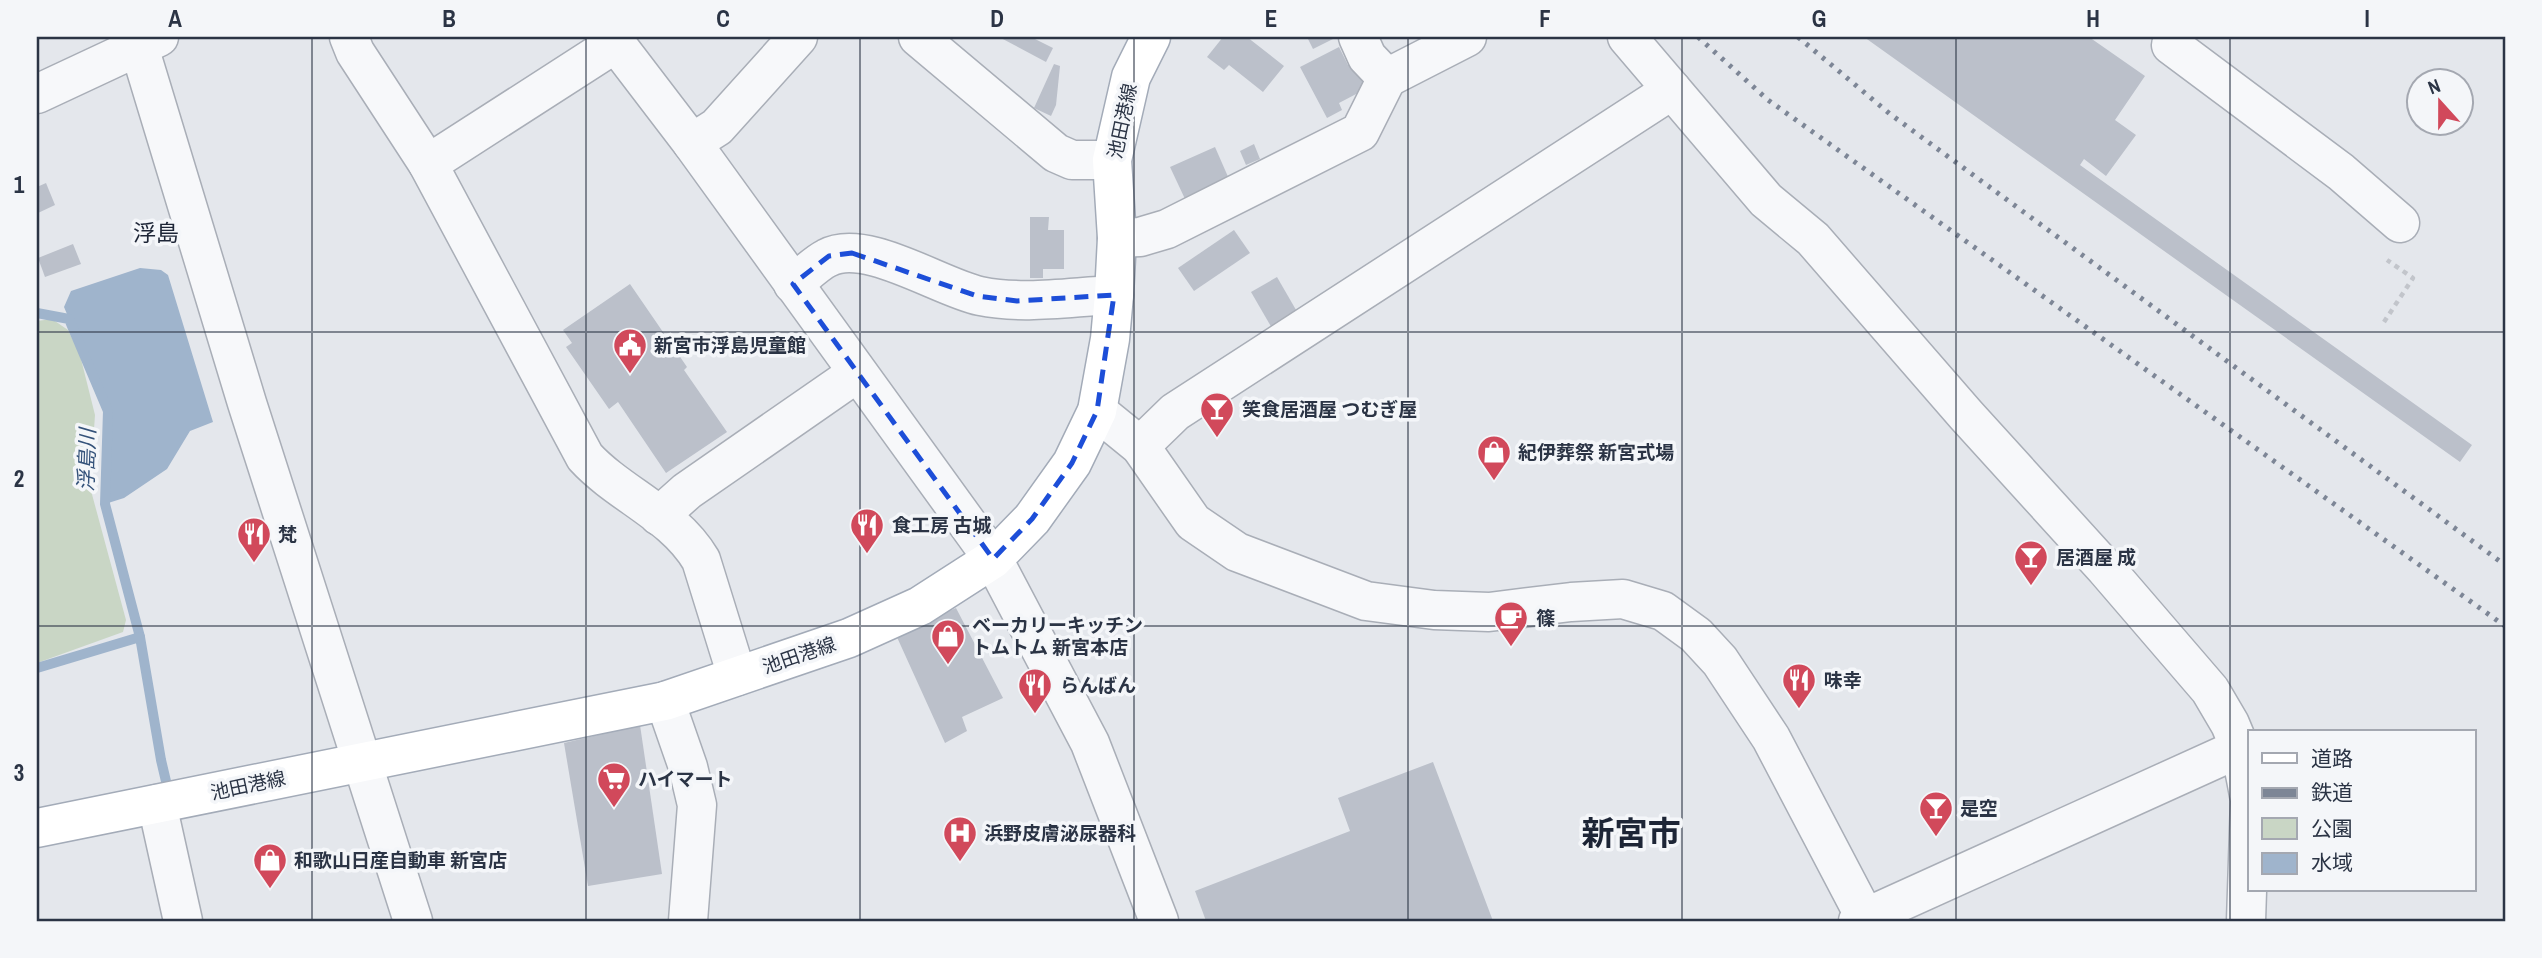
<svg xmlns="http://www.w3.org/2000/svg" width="2542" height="958" font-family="'Archivo Narrow','Noto Sans JP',sans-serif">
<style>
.green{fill:#c9d6c5}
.water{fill:#9fb4cc}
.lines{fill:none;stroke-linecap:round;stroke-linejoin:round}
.stream{stroke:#9fb4cc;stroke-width:10}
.building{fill:#bbc0ca}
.minor-casing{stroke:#a9aeb7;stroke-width:41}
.major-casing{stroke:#a3abb8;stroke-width:41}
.path{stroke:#c2c5cb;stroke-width:4.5;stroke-dasharray:5 5;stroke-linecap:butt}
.minor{stroke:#f7f8fa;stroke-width:38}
.major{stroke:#fff;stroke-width:38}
.rail{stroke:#7d8696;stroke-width:5;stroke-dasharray:3.5 7;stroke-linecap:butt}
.marked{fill:none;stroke:#1d4ed8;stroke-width:5;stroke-dasharray:14 9;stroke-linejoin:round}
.grid{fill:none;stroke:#2b3445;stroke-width:2;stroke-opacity:0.55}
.labels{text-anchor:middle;stroke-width:7;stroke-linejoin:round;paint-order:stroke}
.street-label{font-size:19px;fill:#2b3445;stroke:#f4f6f9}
.poi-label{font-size:19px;font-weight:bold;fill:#2b3445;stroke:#f4f6f9;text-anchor:start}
.water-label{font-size:21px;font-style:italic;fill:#34527a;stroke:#f4f6f9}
.quarter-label{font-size:23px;fill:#1d2536;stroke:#f4f6f9}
.town-label{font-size:33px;font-weight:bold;fill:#1d2536;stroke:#f4f6f9}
.neatline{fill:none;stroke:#2b3445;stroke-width:2.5}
.grid-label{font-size:23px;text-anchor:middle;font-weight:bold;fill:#2b3445}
</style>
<rect width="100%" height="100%" fill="#e4e7ec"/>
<polygon class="green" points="52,319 68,330 80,355 95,415 90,487 126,620 123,632 37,663 37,321"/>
<polygon class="water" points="140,268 161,270 168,275 213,422 190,431 167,469 124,498 105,504 108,411 64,307 71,291"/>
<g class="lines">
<g class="stream">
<polyline points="37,313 69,319 108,411 105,504 140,637 161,760 169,794"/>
<polyline points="37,668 140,637"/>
</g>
</g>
<g class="building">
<polygon points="999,37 1031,37 1053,48 1046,62"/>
<polygon points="1223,37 1247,37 1284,66 1263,92 1229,65 1224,70 1207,57"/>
<polygon points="1307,37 1337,37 1313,49"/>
<polygon points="1864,37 2089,37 2145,76 2115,120 2136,135 2106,176 2084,159 2080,165 2472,445 2460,462"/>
<polygon points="1339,47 1348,65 1354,62 1364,82 1360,92 1339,103 1342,110 1327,118 1300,67"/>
<polygon points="1054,64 1060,66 1056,105 1051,116 1034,108"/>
<polygon points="1254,144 1260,159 1246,165 1240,151"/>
<polygon points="1215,147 1229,179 1185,199 1170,167"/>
<polygon points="46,183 55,205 38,213 37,187"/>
<polygon points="1030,217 1049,217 1048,230 1064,230 1064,269 1043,269 1043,278 1030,278"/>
<polygon points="1234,230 1250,253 1194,291 1178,268"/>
<polygon points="73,244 81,264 45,277 38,258"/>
<polygon points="1277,277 1303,322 1277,337 1251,292"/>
<polygon points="630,284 687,367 684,370 727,432 666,473 618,402 609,409 566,347 572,343 563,330"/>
<polygon points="956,608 1003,698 962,717 967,731 945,743 896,635"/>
<polygon points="640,725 662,874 588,886 564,743"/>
<polygon points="1433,762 1493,921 1206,921 1195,891 1350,831 1338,798"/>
</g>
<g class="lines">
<g class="minor-casing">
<g id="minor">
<polyline points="136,37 247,403 413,921"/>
<path d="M 349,37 L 355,52 L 428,164 L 585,457 C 620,495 674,514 701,560 L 737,676"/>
<polyline points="611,37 692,143 993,559 1090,743 1159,921"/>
<polyline points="918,37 1056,153 1072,160 1112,160"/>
<polyline points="1627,37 1766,200 1813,239 1966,415 2105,568 2210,690 2230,724 2240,748 2250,800 2246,921"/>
<polyline points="2176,37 2171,45 2341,172 2400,223"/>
<polyline points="1387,78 1467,37"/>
<polyline points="37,94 159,37"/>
<polyline points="692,143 717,127 798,37"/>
<polyline points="428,164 616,43"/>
<polyline points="1117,238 1140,237 1167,229 1360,132 1387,78 1367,57 1358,37"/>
<path d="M 793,284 C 804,276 815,264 827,258 C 865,237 941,288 980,296 C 1024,305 1069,297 1114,295"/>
<polyline points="1097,411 1140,446 1193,522 1237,552 1366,601 1434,610 1489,612 1571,602 1623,599 1663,611 1696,635 1720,661 1771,738 1867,921"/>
<polyline points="1140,446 1175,412 1672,90"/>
<polyline points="659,516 687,491 857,373"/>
<polyline points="665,701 688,767 697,805 688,921"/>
<polyline points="157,804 183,921"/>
<polyline points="1858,921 2240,748"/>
</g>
</g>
<g class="major-casing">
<polyline id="major" points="37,828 665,701 849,638 920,606 993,559 1032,519 1072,463 1097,411 1110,339 1114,295 1117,238 1112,160 1131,77 1151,37"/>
</g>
<polyline class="path" points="2384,322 2413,278 2387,260"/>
<use href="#minor" class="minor"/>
<use href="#major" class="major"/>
<g class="rail">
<polyline points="1698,37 1768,100 2505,626"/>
<polyline points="1798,37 1890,114 2505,565"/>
</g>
</g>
<path class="marked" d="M 852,253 L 977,296 L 1017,301 L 1114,295 L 1097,411 L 1072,463 L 1032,519 L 993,559 L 793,284 L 829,256 Z"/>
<path class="grid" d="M 312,37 L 312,921M 586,37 L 586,921M 860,37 L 860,921M 1134,37 L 1134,921M 1408,37 L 1408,921M 1682,37 L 1682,921M 1956,37 L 1956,921M 2230,37 L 2230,921M 37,332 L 2505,332M 37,626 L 2505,626"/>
<defs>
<g id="civic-pin" transform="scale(1.75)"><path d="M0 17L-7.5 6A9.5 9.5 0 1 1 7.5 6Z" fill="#d1495b" stroke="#f4f6f9"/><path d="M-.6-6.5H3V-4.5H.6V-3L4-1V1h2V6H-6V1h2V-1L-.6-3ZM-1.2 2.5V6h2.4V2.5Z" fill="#fff"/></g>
<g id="bar-pin" transform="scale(1.75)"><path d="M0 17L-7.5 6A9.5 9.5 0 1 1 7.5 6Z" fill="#d1495b" stroke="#f4f6f9"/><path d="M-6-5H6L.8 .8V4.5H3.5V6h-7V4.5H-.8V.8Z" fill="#fff"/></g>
<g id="shop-pin" transform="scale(1.75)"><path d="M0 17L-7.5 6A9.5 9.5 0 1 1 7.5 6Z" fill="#d1495b" stroke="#f4f6f9"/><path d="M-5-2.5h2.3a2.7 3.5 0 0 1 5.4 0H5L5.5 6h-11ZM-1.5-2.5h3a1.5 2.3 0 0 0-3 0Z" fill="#fff"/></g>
<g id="restaurant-pin" transform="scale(1.75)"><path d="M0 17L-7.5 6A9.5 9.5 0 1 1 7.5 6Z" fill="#d1495b" stroke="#f4f6f9"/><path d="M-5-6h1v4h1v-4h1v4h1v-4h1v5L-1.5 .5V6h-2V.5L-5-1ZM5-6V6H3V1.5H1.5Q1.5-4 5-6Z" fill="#fff"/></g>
<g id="cafe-pin" transform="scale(1.75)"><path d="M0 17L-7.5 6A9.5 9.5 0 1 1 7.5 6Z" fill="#d1495b" stroke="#f4f6f9"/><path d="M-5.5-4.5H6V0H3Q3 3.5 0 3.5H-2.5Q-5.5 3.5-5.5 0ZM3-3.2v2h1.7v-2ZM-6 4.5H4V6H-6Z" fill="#fff"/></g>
<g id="supermarket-pin" transform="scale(1.75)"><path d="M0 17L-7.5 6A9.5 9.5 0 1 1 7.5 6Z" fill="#d1495b" stroke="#f4f6f9"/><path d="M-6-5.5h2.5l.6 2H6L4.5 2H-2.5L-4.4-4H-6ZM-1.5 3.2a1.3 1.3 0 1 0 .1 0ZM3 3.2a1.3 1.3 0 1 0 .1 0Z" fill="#fff"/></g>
<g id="hospital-pin" transform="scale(1.75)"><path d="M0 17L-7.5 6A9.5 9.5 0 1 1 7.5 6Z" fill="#d1495b" stroke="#f4f6f9"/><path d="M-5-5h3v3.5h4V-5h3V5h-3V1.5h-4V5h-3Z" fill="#fff"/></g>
</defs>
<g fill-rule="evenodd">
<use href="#civic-pin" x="630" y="345"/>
<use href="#bar-pin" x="1217" y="409"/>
<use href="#shop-pin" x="1494" y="452"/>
<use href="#restaurant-pin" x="867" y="525"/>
<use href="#restaurant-pin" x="254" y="534"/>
<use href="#bar-pin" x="2031" y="557"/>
<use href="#cafe-pin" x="1511" y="618"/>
<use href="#shop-pin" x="948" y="636"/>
<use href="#restaurant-pin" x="1799" y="680"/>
<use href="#restaurant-pin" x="1035" y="685"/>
<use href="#supermarket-pin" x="614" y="779"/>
<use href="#bar-pin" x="1936" y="808"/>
<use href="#hospital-pin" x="960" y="833"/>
<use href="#shop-pin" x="270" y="860"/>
</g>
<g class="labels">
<g class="street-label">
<text transform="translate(1122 121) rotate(-78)" y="7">池田港線</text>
<text transform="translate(799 655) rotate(-19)" y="7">池田港線</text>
<text transform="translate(248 785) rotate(-12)" y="7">池田港線</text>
</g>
<g class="poi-label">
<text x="654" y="352">新宮市浮島児童館</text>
<text x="1242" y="416">笑食居酒屋 つむぎ屋</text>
<text x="1518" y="459">紀伊葬祭 新宮式場</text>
<text x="892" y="532">食工房 古城</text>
<text x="278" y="541">梵</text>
<text x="2056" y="564">居酒屋 成</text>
<text x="1536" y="625">篠</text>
<text x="972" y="632">ベーカリーキッチン<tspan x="972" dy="22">トムトム 新宮本店</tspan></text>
<text x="1824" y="687">味幸</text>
<text x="1060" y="692">らんばん</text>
<text x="638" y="786">ハイマート</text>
<text x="1960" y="815">是空</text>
<text x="984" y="840">浜野皮膚泌尿器科</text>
<text x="294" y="867">和歌山日産自動車 新宮店</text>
</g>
<g class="water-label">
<text transform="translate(87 460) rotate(-88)" y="7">浮島川</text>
</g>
<g class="quarter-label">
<text x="156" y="241">浮島</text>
</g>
<g class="town-label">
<text x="1631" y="845">新宮市</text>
</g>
</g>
<rect width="2542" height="958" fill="none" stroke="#f4f6f9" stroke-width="77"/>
<rect x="2248" y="730" width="228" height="161" fill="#f4f6f9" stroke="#a4a8b1" stroke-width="2"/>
<rect x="2262" y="753" width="35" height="10" fill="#ffffff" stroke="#a4a8b1" stroke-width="2"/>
<text x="2311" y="766" font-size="21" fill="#2b3445">道路</text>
<rect x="2262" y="788" width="35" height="10" fill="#7d8696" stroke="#a4a8b1" stroke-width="2"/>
<text x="2311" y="800" font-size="21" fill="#2b3445">鉄道</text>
<rect x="2262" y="818" width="35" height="21" fill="#c9d6c5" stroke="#a4a8b1" stroke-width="2"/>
<text x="2311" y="836" font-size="21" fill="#2b3445">公園</text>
<rect x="2262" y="853" width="35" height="21" fill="#9fb4cc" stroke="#a4a8b1" stroke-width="2"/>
<text x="2311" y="870" font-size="21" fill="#2b3445">水域</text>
<g transform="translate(2440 102) rotate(339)"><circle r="33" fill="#f4f6f9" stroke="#a4a8b1" stroke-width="2"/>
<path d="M0-5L12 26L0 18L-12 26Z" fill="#d1495b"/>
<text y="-10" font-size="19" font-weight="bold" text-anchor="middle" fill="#2b3445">N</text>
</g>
<rect x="38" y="38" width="2466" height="882" class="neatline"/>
<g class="grid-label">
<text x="175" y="27">A</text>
<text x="449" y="27">B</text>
<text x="723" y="27">C</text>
<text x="997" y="27">D</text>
<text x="1271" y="27">E</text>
<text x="1545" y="27">F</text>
<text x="1819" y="27">G</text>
<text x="2093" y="27">H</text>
<text x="2367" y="27">I</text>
<text x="19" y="193">1</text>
<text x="19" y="487">2</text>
<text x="19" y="781">3</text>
</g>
</svg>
